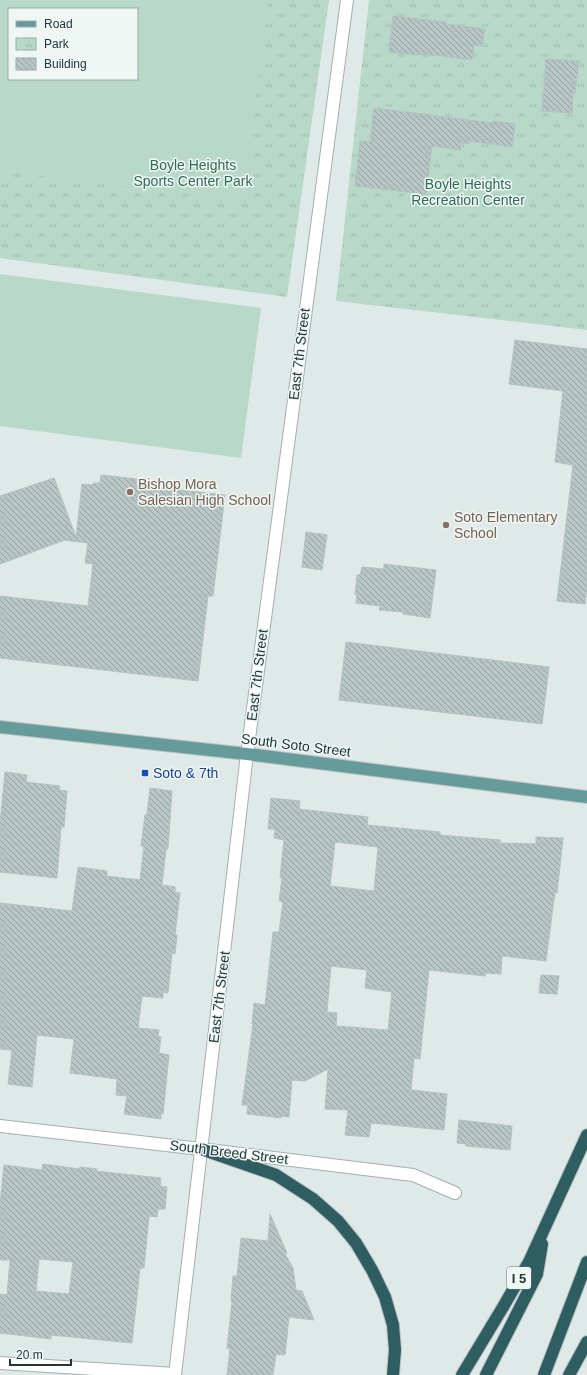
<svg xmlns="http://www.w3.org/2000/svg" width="587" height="1375" font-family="Arial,sans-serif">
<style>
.park{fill:url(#park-tufts);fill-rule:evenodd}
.garden{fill:#b8d9ca;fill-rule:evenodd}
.building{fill:url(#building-back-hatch);stroke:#b2c2c0;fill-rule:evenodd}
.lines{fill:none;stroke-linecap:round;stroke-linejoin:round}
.minor-casing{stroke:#a2b0af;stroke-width:14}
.major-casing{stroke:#bcc3c3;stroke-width:14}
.highway-casing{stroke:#bcc3c3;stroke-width:14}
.minor{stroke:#fff;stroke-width:12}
.major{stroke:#669b9c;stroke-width:12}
.highway{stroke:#2f5e62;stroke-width:12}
.education-dot{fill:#8d6e63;stroke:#eff6f4;stroke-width:1.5}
.transit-dot{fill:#1a4fb4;stroke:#eff6f4;stroke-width:1.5}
.labels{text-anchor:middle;stroke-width:3;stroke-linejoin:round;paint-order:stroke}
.shield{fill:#eff6f4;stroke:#5f7070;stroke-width:1}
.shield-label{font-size:13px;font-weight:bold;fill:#213737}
.park-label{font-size:14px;fill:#2e6b57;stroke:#eff6f4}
.street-label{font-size:14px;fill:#213737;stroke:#eff6f4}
.education-label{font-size:14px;fill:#785e54;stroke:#eff6f4;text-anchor:start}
.transit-label{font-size:14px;fill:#164399;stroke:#eff6f4;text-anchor:start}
</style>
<defs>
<pattern id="park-tufts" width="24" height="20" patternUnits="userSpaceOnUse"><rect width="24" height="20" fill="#b8d9ca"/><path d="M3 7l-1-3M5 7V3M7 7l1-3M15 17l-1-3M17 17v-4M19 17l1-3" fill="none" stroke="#9ebbae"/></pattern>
<pattern id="building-back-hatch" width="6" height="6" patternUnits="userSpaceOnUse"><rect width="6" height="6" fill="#b7c6c4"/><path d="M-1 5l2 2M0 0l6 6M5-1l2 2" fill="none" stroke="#94a2a0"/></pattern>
</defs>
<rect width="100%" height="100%" fill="#dfe9e7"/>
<g class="park">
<path d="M 0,0 L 329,0 L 287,297 L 0,258 ZM 9,9 L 137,9 L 137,79 L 9,79 Z"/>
<polygon points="369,0 587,0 587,330 336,301"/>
</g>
<g class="garden">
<path d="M 0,0 L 231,0 L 267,4 L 244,201 L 0,171 ZM 9,9 L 137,9 L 137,79 L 9,79 Z"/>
<polygon points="0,274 261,308 241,458 0,426"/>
</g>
<g class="building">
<polygon points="393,16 446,22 446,24 485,29 482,46 474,45 472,60 444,56 417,54 417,55 389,52"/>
<polygon points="546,59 579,61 575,93 573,92 572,113 542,111"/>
<polygon points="374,108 493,123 493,121 515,124 512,147 469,141 469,144 461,143 460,150 432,146 426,194 355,186 360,141 370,142"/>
<polygon points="515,340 587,349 587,587 585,604 557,601 573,465 555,462 563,391 509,384"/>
<polygon points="101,475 137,479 136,485 225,495 213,596 208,596 198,681 0,658 0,596 88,606 93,564 85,563 88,543 65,540 0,564 0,496 54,478 76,537 82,484 93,485 93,483 100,483"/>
<polygon points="306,532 327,535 322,570 302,567"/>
<polygon points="384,564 436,570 430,618 403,614 403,612 379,610 380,606 356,603 357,595 355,595 357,575 360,575 362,567 384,569"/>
<polygon points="346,642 549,667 542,724 339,700"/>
<polygon points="5,772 27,775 26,782 60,786 59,790 67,791 64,827 61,827 57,878 0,872 0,824"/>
<polygon points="150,788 172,791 168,849 166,849 162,885 175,887 175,892 180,893 175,935 177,935 175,954 172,953 168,993 163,992 163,998 142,996 138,1028 159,1030 158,1036 161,1037 159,1053 169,1055 163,1114 161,1113 161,1119 124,1114 127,1096 116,1095 117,1079 70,1073 74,1039 37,1035 32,1087 8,1084 12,1050 0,1049 0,903 72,911 78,867 107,871 107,876 140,880 144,846 141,846 145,815 147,815"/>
<path d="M 271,798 L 300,801 L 299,809 L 368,817 L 367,825 L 440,832 L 440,835 L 500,840 L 500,843 L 536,844 L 536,837 L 563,838 L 557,893 L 555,892 L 546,961 L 502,956 L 501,974 L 486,973 L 485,976 L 429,970 L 420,1059 L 414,1058 L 411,1090 L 447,1094 L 444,1130 L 371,1123 L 369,1137 L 345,1135 L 348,1110 L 325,1109 L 328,1069 L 305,1081 L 292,1080 L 289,1117 L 281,1116 L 281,1118 L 247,1114 L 248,1105 L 242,1105 L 253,1024 L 252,1024 L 254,1003 L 265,1005 L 273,932 L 279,932 L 283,902 L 279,901 L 282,878 L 280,877 L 284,840 L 274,838 L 275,829 L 268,829 ZM 335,842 L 378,847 L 374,891 L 330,886 ZM 331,966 L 367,970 L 365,988 L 392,992 L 388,1030 L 336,1026 L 337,1013 L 327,1012 Z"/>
<polygon points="541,975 559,976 557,994 539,993"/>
<polygon points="459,1120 512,1126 510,1150 466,1146 466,1144 457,1143"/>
<path d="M 43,1164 L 80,1169 L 80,1167 L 97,1169 L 96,1171 L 161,1178 L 160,1186 L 167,1187 L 165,1209 L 158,1209 L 157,1217 L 149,1216 L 144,1268 L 140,1268 L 132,1343 L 51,1335 L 51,1339 L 0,1333 L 0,1294 L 7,1295 L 10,1260 L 0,1260 L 0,1204 L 4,1165 L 42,1170 ZM 39,1259 L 73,1262 L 69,1294 L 36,1291 Z"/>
<polygon points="270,1214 287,1253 285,1254 293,1268 296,1290 302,1291 314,1320 289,1317 285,1355 276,1354 273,1375 227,1375 230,1349 227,1348 232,1302 231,1301 233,1276 237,1276 241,1238 268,1241"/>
</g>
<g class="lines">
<g class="minor-casing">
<g id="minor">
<polyline points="0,1126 201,1149 413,1175 455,1193"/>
<polyline points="0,1363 175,1374"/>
<polyline points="175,1375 247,754 347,0"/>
</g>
</g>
<g class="major-casing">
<polyline id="major" points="0,727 247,754 587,797"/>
</g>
<g class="highway-casing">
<g id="highway">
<polyline points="201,1149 276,1175 313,1199 338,1221 356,1243 372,1270 385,1297 393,1325 395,1350 393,1375"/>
<polyline points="462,1375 503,1307 529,1262 587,1135"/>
<polyline points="486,1375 537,1274 542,1244"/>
<polyline points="544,1375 587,1262"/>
<polyline points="569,1375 587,1342"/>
</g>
</g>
<use href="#minor" class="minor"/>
<use href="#major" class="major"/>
<use href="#highway" class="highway"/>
</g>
<g class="education-dot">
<circle cx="130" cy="492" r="4"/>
<circle cx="446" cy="525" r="4"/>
</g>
<rect class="transit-dot" x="141" y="769" width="8" height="8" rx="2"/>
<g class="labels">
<rect class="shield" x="507" y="1267" width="24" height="22" rx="3"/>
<g class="shield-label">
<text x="519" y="1283">I 5</text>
</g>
<g class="park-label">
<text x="193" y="170">Boyle Heights<tspan x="193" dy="16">Sports Center Park</tspan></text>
<text x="468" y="189">Boyle Heights<tspan x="468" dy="16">Recreation Center</tspan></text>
</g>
<g class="street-label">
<text transform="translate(299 354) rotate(-83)" y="5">East 7th Street</text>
<text transform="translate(257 675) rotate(-83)" y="5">East 7th Street</text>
<text transform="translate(296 745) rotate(7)" y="5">South Soto Street</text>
<text transform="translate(219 997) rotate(-83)" y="5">East 7th Street</text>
<text transform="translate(229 1152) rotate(7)" y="5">South Breed Street</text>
</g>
<g class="education-label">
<text x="138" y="489">Bishop Mora<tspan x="138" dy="16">Salesian High School</tspan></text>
<text x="454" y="522">Soto Elementary<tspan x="454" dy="16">School</tspan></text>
</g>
<g class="transit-label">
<text x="153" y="778">Soto &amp; 7th</text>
</g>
</g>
<rect x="8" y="8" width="130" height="72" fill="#eff6f4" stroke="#9daaa8"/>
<rect x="16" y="21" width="20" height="6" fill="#669b9c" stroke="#9daaa8"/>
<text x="44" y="28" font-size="12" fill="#213737">Road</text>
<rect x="16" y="38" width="20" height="12" fill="url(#park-tufts)" stroke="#9daaa8"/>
<text x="44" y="48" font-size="12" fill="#213737">Park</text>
<rect x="16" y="58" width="20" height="12" fill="url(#building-back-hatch)" stroke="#9daaa8"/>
<text x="44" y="68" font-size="12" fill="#213737">Building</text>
<path d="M10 1359v6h61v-6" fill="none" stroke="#213737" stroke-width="2"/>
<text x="16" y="1359" font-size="12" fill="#213737" stroke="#eff6f4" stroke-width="3" paint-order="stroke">20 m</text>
</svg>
